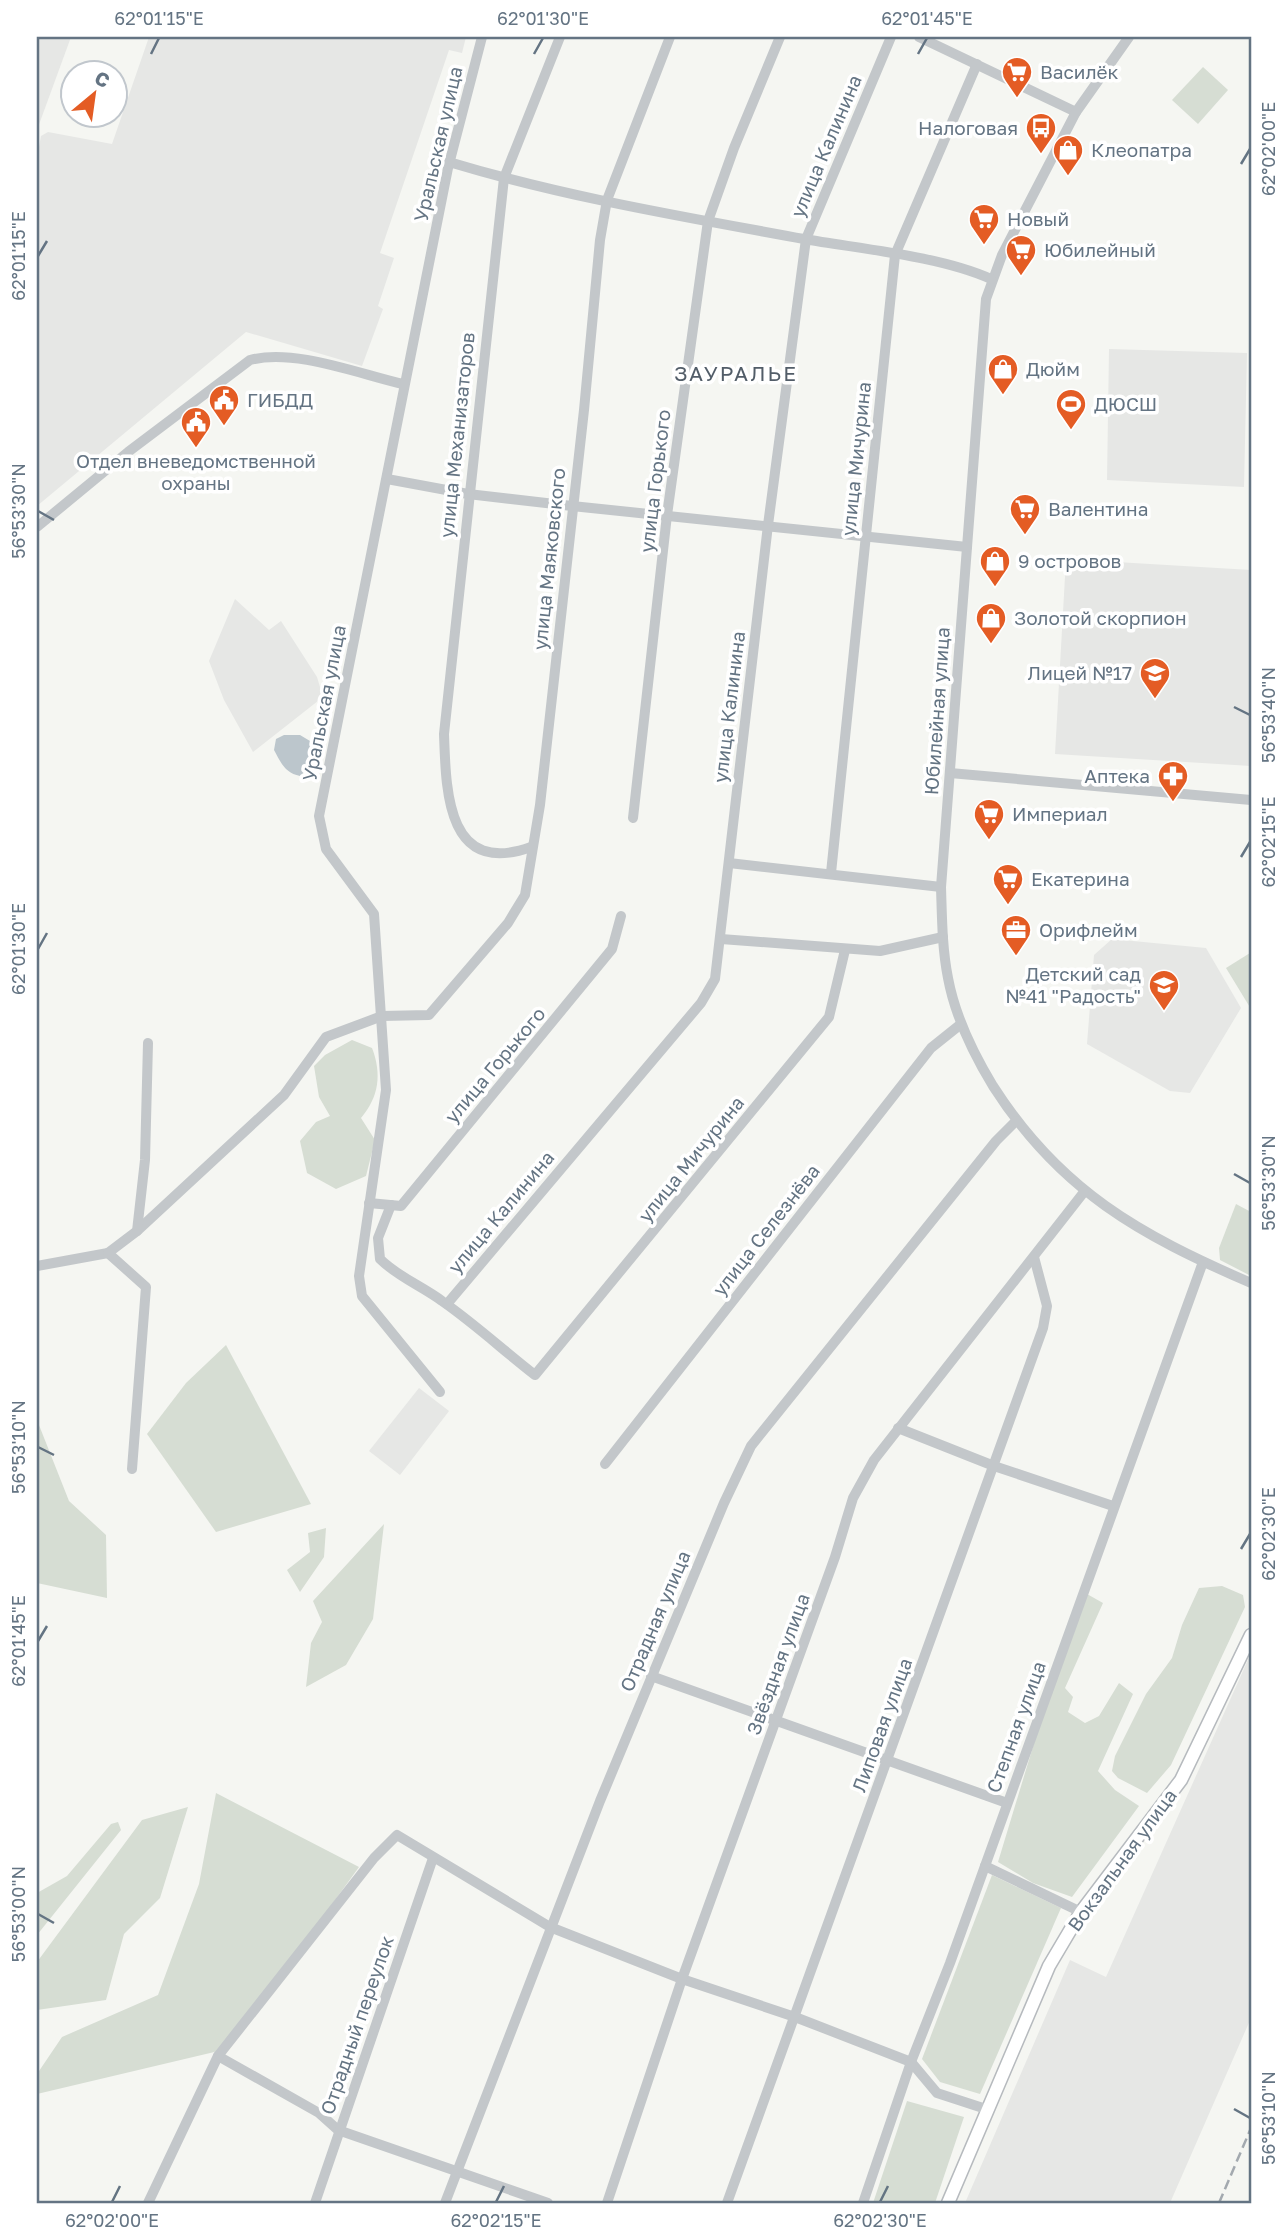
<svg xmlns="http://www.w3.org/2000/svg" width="1288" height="2240" font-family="'Golos Text',sans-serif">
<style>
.built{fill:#e6e7e5}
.green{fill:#d6ddd3}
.water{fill:#bcc6cc}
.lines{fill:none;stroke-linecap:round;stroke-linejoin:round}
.major-casing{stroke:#b6babe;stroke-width:15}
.minor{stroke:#c3c7ca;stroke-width:10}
.major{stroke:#fff;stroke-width:12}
.rail{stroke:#a3a9af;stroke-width:2.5;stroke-dasharray:10 5;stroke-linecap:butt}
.ticks{fill:none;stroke:#647483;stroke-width:2.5}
.labels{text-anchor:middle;stroke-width:7;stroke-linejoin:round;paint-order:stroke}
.poi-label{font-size:19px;fill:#647483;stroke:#fff;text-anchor:start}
.street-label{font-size:19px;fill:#647483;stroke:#fff}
.neighbourhood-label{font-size:21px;letter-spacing:2px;fill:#525d68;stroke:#fff}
.neatline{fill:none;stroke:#647483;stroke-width:2.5}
.ticks-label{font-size:18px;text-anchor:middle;fill:#647483}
</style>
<rect width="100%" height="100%" fill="#f5f6f2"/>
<g class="built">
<polygon points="37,37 71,37 37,130"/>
<polygon points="149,37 466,37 462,53 449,50 380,253 394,258 378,306 383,309 362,366 246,332 37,506 37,158 41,136 48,132 112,144"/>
<polygon points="1109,349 1247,353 1244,487 1107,480"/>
<polygon points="1066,559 1251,570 1251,766 1055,754"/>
<polygon points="235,599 269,630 281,621 317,677 323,697 253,752 224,700 209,661"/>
<polygon points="1112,939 1206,948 1241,1008 1190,1093 1170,1091 1087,1044 1094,955"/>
<polygon points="419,1388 449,1411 400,1475 369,1451"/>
<polygon points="1251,1653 1251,2018 1170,2203 965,2203 1070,1960 1106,1977"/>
</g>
<g class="green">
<polygon points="1203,67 1228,90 1198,124 1172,100"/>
<polygon points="1250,953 1251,954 1251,1009 1226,968"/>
<path d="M 352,1040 L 372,1048 C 382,1074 379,1097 361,1118 L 375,1140 L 366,1176 L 336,1189 L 307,1173 L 300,1141 L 316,1122 L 330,1116 L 319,1097 L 314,1066 L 325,1055 Z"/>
<polygon points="1236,1204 1251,1212 1251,1276 1220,1260 1219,1248"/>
<polygon points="226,1345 311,1504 216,1532 147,1434 186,1383"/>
<polygon points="37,1420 69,1501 106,1535 107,1598 37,1583"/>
<polygon points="384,1524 373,1619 346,1665 306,1687 311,1643 322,1622 313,1601"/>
<polygon points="326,1528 324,1557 300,1592 287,1570 310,1552 308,1533"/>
<polygon points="1222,1586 1243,1595 1245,1607 1171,1765 1147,1793 1118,1778 1112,1771 1115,1756 1146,1694 1172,1658 1182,1625 1199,1588"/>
<polygon points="1087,1594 1103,1603 1065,1688 1073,1697 1068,1712 1085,1723 1099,1716 1119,1683 1133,1694 1098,1771 1115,1790 1139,1806 1072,1897 1033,1883 998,1862 1035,1740"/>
<polygon points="216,1793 359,1867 227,2049 37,2094 37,2074 62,2037 158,1995 199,1884"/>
<polygon points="188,1807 160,1898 124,1934 106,2000 37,2010 37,1962 142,1820"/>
<polygon points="118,1822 121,1830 37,1935 37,1893 67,1876 111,1824"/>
<polygon points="992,1875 1061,1908 980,2094 940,2082 922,2059"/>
<polygon points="907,2101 964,2117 935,2203 873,2203"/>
</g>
<path class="water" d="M 284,735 L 300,735 L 315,744 C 316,760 312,766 300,776 C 285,773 281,763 274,750 L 276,739 Z"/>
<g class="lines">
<g class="major-casing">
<polyline id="major" points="948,2203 1049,1966 1081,1912 1181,1780 1251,1635"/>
</g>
<g class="minor">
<polyline points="919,37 1076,112"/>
<path d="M 1129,37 L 1076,112 L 1002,255 L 986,299 L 941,887 C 942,917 942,948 948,978 C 955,1016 973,1053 993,1086 C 1060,1191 1140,1235 1251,1283"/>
<path d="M 449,162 C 565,197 685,217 804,239 C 861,249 940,256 991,279"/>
<polyline points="387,479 468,494 572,506 967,547"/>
<path d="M 37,527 L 128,452 L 250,360 C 294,348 359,374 403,384"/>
<polyline points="950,773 1251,800"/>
<polyline points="633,818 667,515 708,221 734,148 780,37"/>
<path d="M 531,847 C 447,877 446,792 444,734 L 504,178 L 560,37"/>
<polyline points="729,863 941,887"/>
<polyline points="831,873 895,255 977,64"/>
<polyline points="721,939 880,951 943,937"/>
<polyline points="369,1203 401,1206 612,949 621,916"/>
<path d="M 391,1205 L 378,1238 L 380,1259 C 398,1277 422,1286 442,1301 C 475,1324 504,1351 535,1375 L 829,1017 L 845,950"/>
<polyline points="137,1231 284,1095 326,1037 382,1016 429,1015 508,923 525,895 540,805 584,410 600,240 607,200 670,37"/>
<polyline points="37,1266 108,1253"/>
<polyline points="447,1304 701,1003 715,979 768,525 806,239 891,37"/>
<polyline points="440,1392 362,1296 359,1276 386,1090 374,914 326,849 319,816 448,168 482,37"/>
<polyline points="898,1428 994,1466 1113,1506"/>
<polyline points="605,1464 931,1048 961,1024"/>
<polyline points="132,1469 146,1287 108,1253 137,1231 145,1160 148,1043"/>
<polyline points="651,1676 1007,1803"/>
<polyline points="985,1866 1081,1912"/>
<polyline points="218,2056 319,2113 338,2130 548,2203"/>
<polyline points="148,2203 218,2056 374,1858 397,1835 550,1927 682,1979 795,2017 911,2062 937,2093 986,2109"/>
<polyline points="315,2203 433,1858"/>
<polyline points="445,2203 600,1801 724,1503 751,1446 996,1141 1016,1121"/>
<polyline points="607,2203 682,1979 835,1557 853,1498 874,1460 1084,1192"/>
<polyline points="727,2203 1043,1328 1047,1306 1034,1257"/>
<polyline points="863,2203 911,2062 950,1963 1203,1262"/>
</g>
<use href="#major" class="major"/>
<polyline class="rail" points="1219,2203 1251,2128"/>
</g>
<path class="ticks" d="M 151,54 L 159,38M 534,54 L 543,38M 918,54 L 927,38M 1241,164 L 1250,149M 38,256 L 47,241M 38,511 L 54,520M 1234,707 L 1250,715M 1241,857 L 1250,842M 38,949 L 47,933M 1234,1174 L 1250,1183M 38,1447 L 54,1455M 1241,1549 L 1250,1534M 38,1641 L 47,1626M 38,1914 L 54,1923M 1234,2109 L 1250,2118M 112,2202 L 120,2186M 496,2202 L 504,2186M 880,2202 L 888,2186"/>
<defs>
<g id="supermarket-pin" transform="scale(1.575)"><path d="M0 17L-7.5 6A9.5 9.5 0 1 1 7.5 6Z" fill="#e45c24" stroke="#fff"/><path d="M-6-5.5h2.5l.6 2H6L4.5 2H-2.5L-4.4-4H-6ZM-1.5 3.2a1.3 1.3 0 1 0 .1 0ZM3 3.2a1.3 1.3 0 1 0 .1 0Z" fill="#fff"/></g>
<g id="bus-pin" transform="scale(1.575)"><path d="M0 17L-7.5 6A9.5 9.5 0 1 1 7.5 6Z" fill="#e45c24" stroke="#fff"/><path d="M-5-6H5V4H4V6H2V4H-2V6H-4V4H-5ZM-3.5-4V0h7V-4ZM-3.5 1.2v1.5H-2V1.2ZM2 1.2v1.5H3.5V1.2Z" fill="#fff"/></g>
<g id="shop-pin" transform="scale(1.575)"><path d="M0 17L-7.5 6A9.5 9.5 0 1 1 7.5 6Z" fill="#e45c24" stroke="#fff"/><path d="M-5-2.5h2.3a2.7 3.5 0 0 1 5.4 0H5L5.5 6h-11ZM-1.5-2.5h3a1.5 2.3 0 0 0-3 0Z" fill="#fff"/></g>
<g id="civic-pin" transform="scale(1.575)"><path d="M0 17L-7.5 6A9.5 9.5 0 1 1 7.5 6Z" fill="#e45c24" stroke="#fff"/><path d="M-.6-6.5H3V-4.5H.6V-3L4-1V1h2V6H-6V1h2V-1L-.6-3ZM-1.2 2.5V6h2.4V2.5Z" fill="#fff"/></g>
<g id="stadium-pin" transform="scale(1.575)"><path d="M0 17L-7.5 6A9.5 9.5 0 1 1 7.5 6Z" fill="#e45c24" stroke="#fff"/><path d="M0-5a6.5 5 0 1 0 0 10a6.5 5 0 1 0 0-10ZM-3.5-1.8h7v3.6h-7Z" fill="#fff"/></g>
<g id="school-pin" transform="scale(1.575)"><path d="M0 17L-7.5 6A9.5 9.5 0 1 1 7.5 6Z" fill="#e45c24" stroke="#fff"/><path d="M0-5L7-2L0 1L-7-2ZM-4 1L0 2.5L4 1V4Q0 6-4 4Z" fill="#fff"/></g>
<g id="pharmacy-pin" transform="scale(1.575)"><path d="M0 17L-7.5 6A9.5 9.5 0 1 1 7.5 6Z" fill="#e45c24" stroke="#fff"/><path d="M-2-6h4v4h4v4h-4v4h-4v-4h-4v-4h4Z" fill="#fff"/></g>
<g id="office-pin" transform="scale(1.575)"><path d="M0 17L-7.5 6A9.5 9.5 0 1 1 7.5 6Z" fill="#e45c24" stroke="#fff"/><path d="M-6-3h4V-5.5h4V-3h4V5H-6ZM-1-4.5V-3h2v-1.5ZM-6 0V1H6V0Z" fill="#fff"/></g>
</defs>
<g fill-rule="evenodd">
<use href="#supermarket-pin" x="1017" y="72"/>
<use href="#bus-pin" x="1041" y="128"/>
<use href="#shop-pin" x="1068" y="150"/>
<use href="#supermarket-pin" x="984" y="219"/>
<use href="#supermarket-pin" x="1021" y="250"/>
<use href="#shop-pin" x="1003" y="369"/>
<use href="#civic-pin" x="224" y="400"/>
<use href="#stadium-pin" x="1071" y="404"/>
<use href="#civic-pin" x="196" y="422"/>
<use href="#supermarket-pin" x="1025" y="509"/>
<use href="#shop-pin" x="995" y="561"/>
<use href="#shop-pin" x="991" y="618"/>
<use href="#school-pin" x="1155" y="673"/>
<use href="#pharmacy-pin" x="1173" y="776"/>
<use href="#supermarket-pin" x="989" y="814"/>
<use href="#supermarket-pin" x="1008" y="879"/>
<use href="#office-pin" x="1016" y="930"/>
<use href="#school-pin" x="1164" y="985"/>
</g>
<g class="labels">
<g class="poi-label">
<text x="1040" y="79">Василёк</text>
<text x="1018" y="135" text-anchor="end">Налоговая</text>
<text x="1091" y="157">Клеопатра</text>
<text x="1007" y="226">Новый</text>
<text x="1044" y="257">Юбилейный</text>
<text x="1026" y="376">Дюйм</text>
<text x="247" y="407">ГИБДД</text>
<text x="1094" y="411">ДЮСШ</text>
<text x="196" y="468" text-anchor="middle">Отдел вневедомственной<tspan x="196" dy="22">охраны</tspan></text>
<text x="1048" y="516">Валентина</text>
<text x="1018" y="568">9 островов</text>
<text x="1014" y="625">Золотой скорпион</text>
<text x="1132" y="680" text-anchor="end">Лицей №17</text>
<text x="1150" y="783" text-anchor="end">Аптека</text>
<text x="1012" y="821">Империал</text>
<text x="1031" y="886">Екатерина</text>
<text x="1039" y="937">Орифлейм</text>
<text x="1141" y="981" text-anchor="end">Детский сад<tspan x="1141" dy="22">№41 "Радость"</tspan></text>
</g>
<g class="street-label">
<text transform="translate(438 144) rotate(-77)" y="7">Уральская улица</text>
<text transform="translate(826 146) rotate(-67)" y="7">улица Калинина</text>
<text transform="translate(457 435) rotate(-84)" y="7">улица Механизаторов</text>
<text transform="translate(856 459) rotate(-84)" y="7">улица Мичурина</text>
<text transform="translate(655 481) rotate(-83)" y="7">улица Горького</text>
<text transform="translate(549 559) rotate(-84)" y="7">улица Маяковского</text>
<text transform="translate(324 703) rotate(-79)" y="7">Уральская улица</text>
<text transform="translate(729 707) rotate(-83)" y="7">улица Калинина</text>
<text transform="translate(937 711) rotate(-86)" y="7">Юбилейная улица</text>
<text transform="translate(495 1065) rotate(-50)" y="7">улица Горького</text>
<text transform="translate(691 1159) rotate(-51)" y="7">улица Мичурина</text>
<text transform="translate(501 1212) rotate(-50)" y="7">улица Калинина</text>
<text transform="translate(766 1230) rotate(-52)" y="7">улица Селезнёва</text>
<text transform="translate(655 1621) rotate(-67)" y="7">Отрадная улица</text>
<text transform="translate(778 1664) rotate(-70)" y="7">Звёздная улица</text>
<text transform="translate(882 1725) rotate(-70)" y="7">Липовая улица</text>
<text transform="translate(1016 1727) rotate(-70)" y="7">Степная улица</text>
<text transform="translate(1122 1860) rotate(-54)" y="7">Вокзальная улица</text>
<text transform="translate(357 2025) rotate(-71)" y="7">Отрадный переулок</text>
</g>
<g class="neighbourhood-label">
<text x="736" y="381">ЗАУРАЛЬЕ</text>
</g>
</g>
<rect width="1288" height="2240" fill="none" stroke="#ffffff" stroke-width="77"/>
<g transform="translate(94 94) rotate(29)"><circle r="33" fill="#ffffff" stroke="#c1c7cd" stroke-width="2"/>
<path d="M0-5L12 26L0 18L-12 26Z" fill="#e45c24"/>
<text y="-10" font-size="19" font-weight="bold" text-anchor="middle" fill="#647483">С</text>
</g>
<rect x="38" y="38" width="1212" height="2164" class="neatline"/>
<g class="ticks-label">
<text x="159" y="25">62°01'15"E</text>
<text x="543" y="25">62°01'30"E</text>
<text x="927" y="25">62°01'45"E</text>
<text transform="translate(1269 149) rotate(-90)" y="6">62°02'00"E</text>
<text transform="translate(19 256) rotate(-90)" y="6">62°01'15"E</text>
<text transform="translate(19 511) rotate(-90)" y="6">56°53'30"N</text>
<text transform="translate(1269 715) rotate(-90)" y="6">56°53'40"N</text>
<text transform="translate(1269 842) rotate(-90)" y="6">62°02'15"E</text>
<text transform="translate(19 949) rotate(-90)" y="6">62°01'30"E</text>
<text transform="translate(1269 1183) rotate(-90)" y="6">56°53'30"N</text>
<text transform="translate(19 1447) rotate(-90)" y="6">56°53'10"N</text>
<text transform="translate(1269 1534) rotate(-90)" y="6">62°02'30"E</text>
<text transform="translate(19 1641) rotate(-90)" y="6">62°01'45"E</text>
<text transform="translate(19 1914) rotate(-90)" y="6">56°53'00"N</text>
<text transform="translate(1269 2118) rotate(-90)" y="6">56°53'10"N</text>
<text x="112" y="2227">62°02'00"E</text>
<text x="496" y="2227">62°02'15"E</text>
<text x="880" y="2227">62°02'30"E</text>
</g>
</svg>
